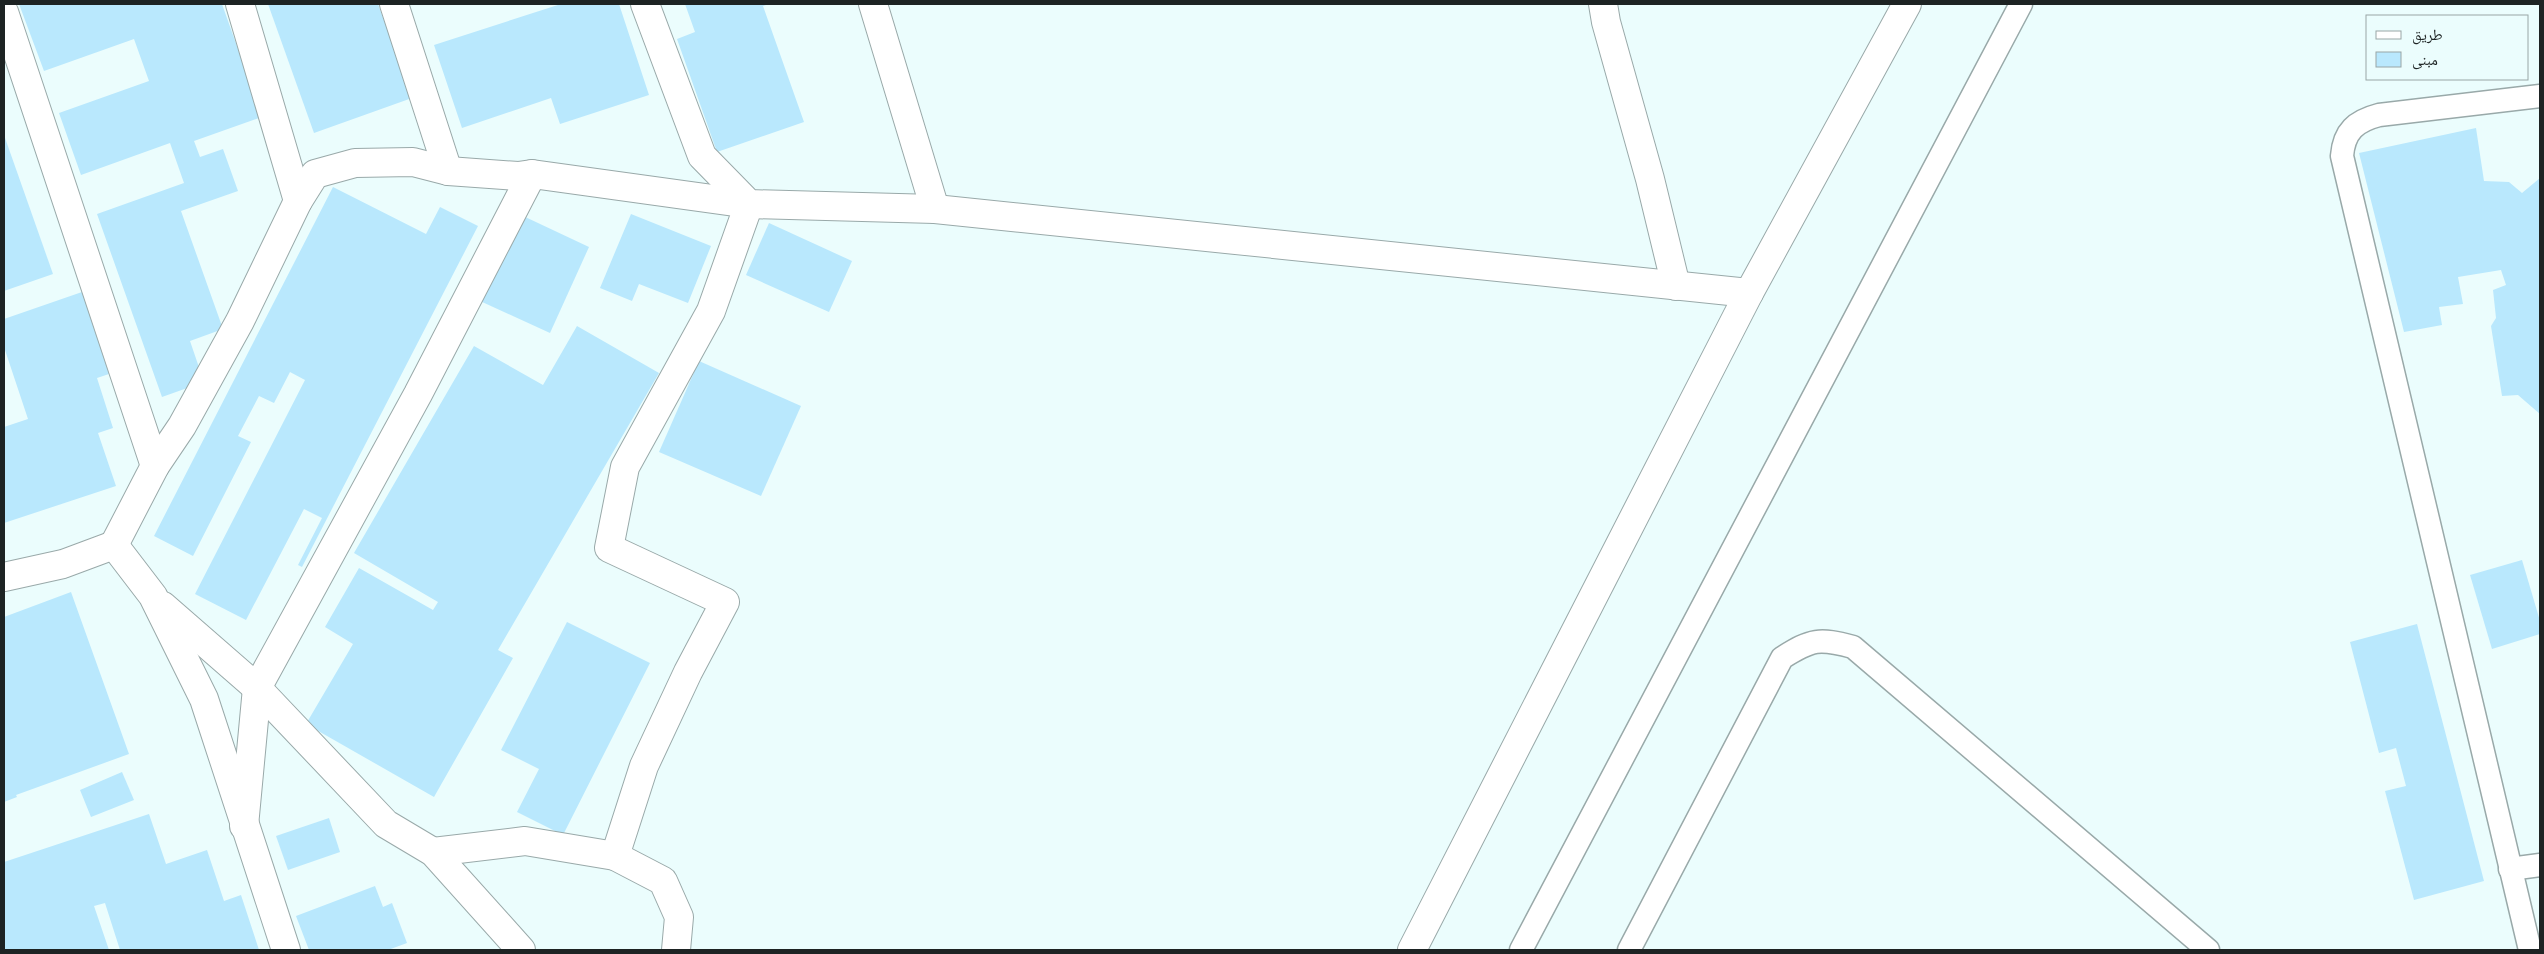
<svg xmlns="http://www.w3.org/2000/svg" width="2544" height="954" font-family="Raleway,'Noto Naskh Arabic',sans-serif">
<style>
.building{fill:#b9e8fd}
.lines{fill:none;stroke-linecap:round;stroke-linejoin:round}
.lane-casing{stroke:#99a9a9;stroke-width:25}
.street-casing{stroke:#99a9a9;stroke-width:30}
.secondary-casing{stroke:#99a9a9;stroke-width:30}
.lane{stroke:#fff;stroke-width:22}
.street{stroke:#fff;stroke-width:28}
.secondary{stroke:#fff;stroke-width:28}
</style>
<rect width="100%" height="100%" fill="#ebfdfd"/>
<g class="building">
<polygon points="19,4 222,4 262,117 194,141 200,157 223,149 238,191 181,211 223,329 190,341 204,382 162,397 97,214 184,183 170,143 81,175 59,113 149,81 134,39 44,71"/>
<polygon points="268,4 378,4 412,98 314,133"/>
<polygon points="561,4 619,4 649,95 560,124 551,98 462,128 434,45"/>
<polygon points="685,4 769,4 763,6 804,122 717,152 677,39 695,32"/>
<polygon points="2476,128 2484,181 2509,182 2522,193 2540,178 2540,414 2518,395 2502,396 2491,326 2496,318 2493,290 2506,285 2501,270 2458,277 2463,304 2439,307 2442,325 2404,332 2359,153"/>
<polygon points="4,135 53,274 4,291"/>
<polygon points="333,187 426,234 440,207 478,226 302,567 298,565 322,518 304,509 246,620 195,594 305,380 290,372 274,403 259,396 238,436 251,442 193,556 154,536"/>
<polygon points="631,214 711,246 688,303 639,284 632,301 600,288"/>
<polygon points="521,215 589,247 550,333 480,301"/>
<polygon points="769,223 852,261 829,312 746,275"/>
<polygon points="82,292 109,374 97,378 113,428 98,433 116,486 4,523 4,427 28,419 4,347 4,319"/>
<polygon points="577,326 659,373 498,650 513,658 434,797 306,724 353,644 325,627 359,568 433,610 438,602 354,553 474,346 543,385"/>
<polygon points="699,361 801,406 761,496 659,452"/>
<polygon points="2522,560 2540,621 2540,634 2492,649 2470,575"/>
<polygon points="71,592 129,754 16,795 17,797 4,802 4,617"/>
<polygon points="567,622 650,663 563,835 517,812 539,769 501,750"/>
<polygon points="2417,624 2484,881 2414,900 2385,791 2406,786 2396,748 2379,753 2350,642"/>
<polygon points="122,772 134,800 91,817 80,790"/>
<polygon points="149,814 166,864 207,850 224,901 241,895 259,950 120,950 105,903 94,906 109,950 4,950 4,862"/>
<polygon points="329,818 340,852 288,870 276,836"/>
<polygon points="375,886 383,907 392,903 407,943 388,950 309,950 296,916"/>
</g>
<g class="lines">
<g class="lane-casing">
<g id="lane">
<polyline points="2510,869 2540,865"/>
<polyline points="1521,950 2021,4"/>
<path d="M 1629,950 L 1782,658 C 1812,639 1819,638 1853,647 L 2208,950"/>
<path d="M 2530,950 L 2342,156 C 2344,131 2356,121 2379,115 L 2540,96"/>
</g>
</g>
<g class="street-casing">
<g id="street">
<polyline points="240,4 298,201"/>
<polyline points="394,4 448,171"/>
<polyline points="645,4 702,156 749,204 935,209 1749,293"/>
<polyline points="873,4 935,209"/>
<polyline points="1603,4 1606,22 1650,179 1676,286"/>
<polyline points="4,12 155,466"/>
<polyline points="114,545 155,466 182,426 240,321 298,201 315,174 355,163 413,162 448,171 518,176 532,174 749,204 711,311 625,467 609,548 725,602 688,672 644,766 615,856 663,881 679,917 676,950"/>
<polyline points="4,577 63,564 114,545 153,596 204,699 286,950"/>
<polyline points="163,606 257,688 386,824 433,852 521,950"/>
<polyline points="244,826 257,688 418,394 532,174"/>
<polyline points="433,852 525,841 615,856"/>
</g>
</g>
<g class="secondary-casing">
<polyline id="secondary" points="1412,950 1749,293 1907,4"/>
</g>
<use href="#lane" class="lane"/>
<use href="#street" class="street"/>
<use href="#secondary" class="secondary"/>
</g>
<rect width="2544" height="954" fill="none" stroke="#1d2323" stroke-width="10"/>
<rect x="2366" y="15" width="162" height="65" fill="#ebfdfd" stroke="#99a6a6"/>
<rect x="2376" y="31" width="25" height="8" fill="#ffffff" stroke="#99a6a6"/>
<text x="2412" y="40" font-size="15" fill="#1d2323">طريق</text>
<rect x="2376" y="52" width="25" height="15" fill="#b9e8fd" stroke="#99a6a6"/>
<text x="2412" y="65" font-size="15" fill="#1d2323">مبنى</text>
</svg>
